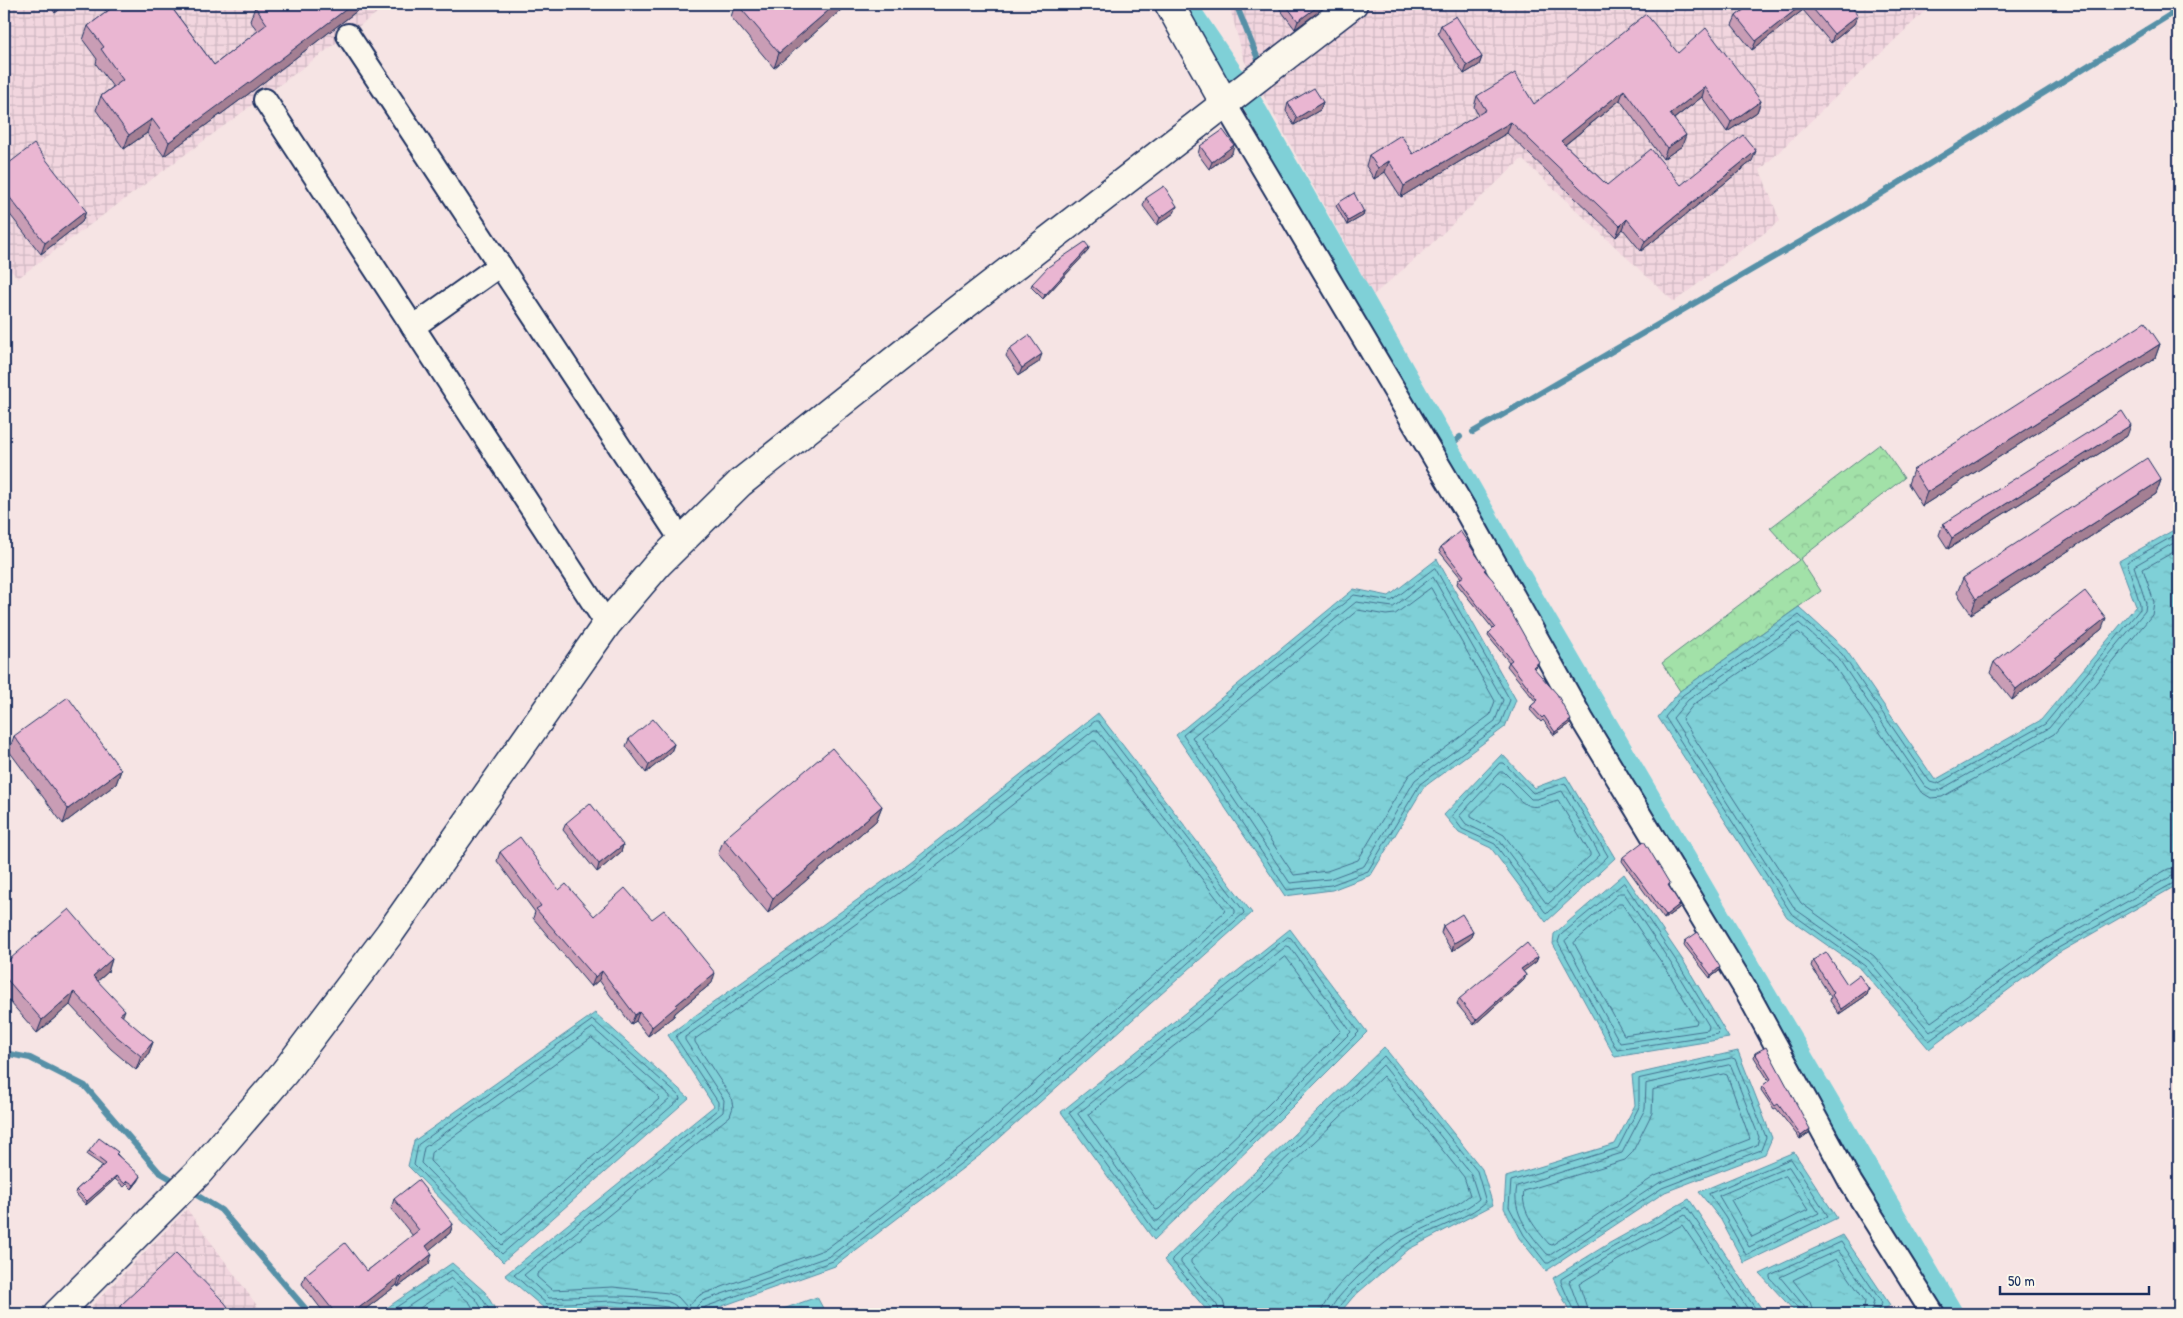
<svg xmlns="http://www.w3.org/2000/svg" width="2183" height="1318" font-family="'Patrick Hand',sans-serif">
<style>
.industrial{fill:url(#industrial-grid)}
.forest{fill:url(#forest-crowns);stroke:#5e8883}
.water{fill:url(#water-ripples);stroke:#5790a7}
.lines{fill:none;stroke-linecap:round;stroke-linejoin:round}
.shore{stroke:#436f8e;stroke-width:1}
.stream{stroke:#5790a7;stroke-width:6}
.canal{stroke:#7fd0d7;stroke-width:21}
.minor-casing{stroke:#1b2f5e;stroke-width:26}
.tertiary-casing{stroke:#1b2f5e;stroke-width:31}
.primary-casing{stroke:#1b2f5e;stroke-width:31}
.minor{stroke:#fbf7ec;stroke-width:22}
.tertiary{stroke:#fbf7ec;stroke-width:28}
.primary{stroke:#fbf7ec;stroke-width:28}
.wall{fill:#c99db5;stroke:#1b2f5e}
.shaded-wall{fill:#a47f93;stroke:#1b2f5e}
.building{fill:#eab6d2;stroke:#1b2f5e}
</style>
<defs>
<pattern id="industrial-grid" width="8" height="8" patternUnits="userSpaceOnUse" patternTransform="scale(1.25)"><rect width="8" height="8" fill="#f2d6df"/><path d="M0 4h8M4 0v8" fill="none" stroke="#cfb8c2"/></pattern>
<pattern id="forest-crowns" width="20" height="18" patternUnits="userSpaceOnUse" patternTransform="scale(1.25)"><rect width="20" height="18" fill="#a2e1a8"/><path d="M2 6a3 3 0 1 1 6 0M12 15a3 3 0 1 1 6 0" fill="none" stroke="#8bc193"/></pattern>
<pattern id="water-ripples" width="26" height="14" patternUnits="userSpaceOnUse" patternTransform="scale(1.25)"><rect width="26" height="14" fill="#7fd0d7"/><path d="M2 4q2-2 4 0t4 0M15 11q2-2 4 0t4 0" fill="none" stroke="#6db3bb"/></pattern>
</defs>
<rect width="100%" height="100%" fill="#f6e4e4"/>
<filter id="ink" filterUnits="userSpaceOnUse"><feTurbulence type="fractalNoise" baseFrequency=".02" numOctaves="2"/><feDisplacementMap in="SourceGraphic" scale="10" xChannelSelector="R" yChannelSelector="G"/><feConvolveMatrix kernelMatrix="1 2 1 2 8 2 1 2 1" color-interpolation-filters="sRGB"/></filter>
<g filter="url(#ink)">
<g class="industrial">
<polygon points="4,4 389,4 18,278 4,264"/>
<polygon points="1229,4 1932,4 1760,170 1780,221 1674,302 1522,159 1412,262 1373,295 1244,60"/>
<polygon points="187,1209 263,1314 84,1314"/>
</g>
<polygon class="forest" points="1880,444 1904,478 1800,559 1821,591 1680,691 1662,663 1799,560 1770,528"/>
<g class="water">
<polygon points="2179,527 2179,884 2055,955 1929,1049 1861,969 1787,917 1658,717 1680,691 1799,607 1846,650 1935,780 2041,720 2136,606 2119,561"/>
<polygon points="1437,559 1516,700 1505,727 1424,787 1371,875 1332,890 1285,896 1176,735 1354,589 1389,596"/>
<polygon points="1098,713 1252,913 984,1152 835,1266 700,1314 612,1306 545,1309 505,1275 714,1106 668,1035 909,863"/>
<polygon points="1502,754 1534,788 1566,776 1615,858 1546,922 1491,848 1459,833 1444,815"/>
<polygon points="1624,874 1684,962 1729,1038 1615,1057 1553,944 1554,934"/>
<polygon points="1290,929 1367,1032 1280,1119 1154,1240 1061,1112"/>
<polygon points="595,1013 689,1098 503,1262 408,1166 414,1141"/>
<polygon points="1384,1047 1482,1169 1493,1205 1409,1249 1353,1297 1339,1314 1210,1314 1164,1260"/>
<polygon points="1738,1051 1772,1138 1765,1154 1665,1192 1546,1271 1519,1238 1504,1208 1506,1177 1615,1144 1635,1105 1632,1075"/>
<polygon points="1794,1152 1837,1218 1744,1263 1721,1220 1699,1192"/>
<polygon points="1689,1199 1765,1314 1571,1314 1553,1278 1608,1244"/>
<polygon points="1843,1235 1890,1305 1879,1314 1797,1314 1760,1274"/>
<polygon points="452,1263 485,1292 498,1314 378,1314"/>
<polygon points="817,1297 826,1314 769,1314"/>
</g>
<g class="lines">
<g class="shore">
<polyline points="2179,533 2127,562 2140,604 2140,609 2045,724 1937,784 1930,782 1842,654 1799,615 1683,695 1665,717 1791,913 1865,966 1929,1041 2053,951 2179,880"/>
<polyline points="2179,540 2134,566 2146,603 2145,611 2049,728 1940,790 1932,790 1925,786 1838,658 1799,623 1688,700 1673,718 1795,909 1869,961 1930,1032 2049,946 2172,876 2179,874"/>
<polyline points="2179,549 2143,569 2154,602 2152,615 2054,734 1942,797 1931,798 1921,792 1832,663 1798,632 1693,705 1682,719 1801,903 1874,956 1931,1022 2045,940 2168,869 2179,867"/>
<polygon points="1435,568 1510,700 1500,725 1420,784 1368,871 1331,885 1287,890 1183,735 1354,595 1391,601"/>
<polygon points="1433,577 1503,700 1495,721 1415,780 1364,866 1329,879 1290,883 1192,737 1356,602 1393,607"/>
<polygon points="1431,588 1495,701 1490,715 1409,775 1358,860 1327,871 1294,875 1202,738 1358,610 1386,615 1395,614"/>
<polygon points="1093,741 1096,741 1225,909 1224,912 972,1138 826,1249 700,1295 687,1307 678,1297 668,1293 613,1287 552,1290 537,1277 537,1274 730,1116 733,1107 731,1097 695,1042 695,1039 920,878"/>
<polygon points="1500,763 1504,763 1533,793 1565,783 1608,856 1548,913 1545,912 1495,844 1462,829 1452,816"/>
<polygon points="1500,772 1504,772 1531,799 1537,799 1562,791 1600,855 1548,904 1546,903 1499,840 1466,824 1460,816"/>
<path d="M 1502,783 C 1514,790 1521,810 1539,806 C 1546,805 1552,801 1558,800 L 1590,853 L 1590,856 L 1550,893 L 1547,892 L 1504,835 L 1471,817 L 1471,814 Z"/>
<polygon points="1624,883 1679,965 1719,1031 1718,1034 1617,1050 1558,942 1560,936"/>
<polygon points="1620,893 1624,893 1674,968 1709,1026 1708,1030 1620,1043 1565,941"/>
<polygon points="1619,904 1622,904 1668,972 1697,1021 1696,1024 1624,1035 1574,943"/>
<polygon points="1288,937 1291,938 1359,1032 1276,1116 1157,1230 1154,1230 1069,1113"/>
<polygon points="1287,946 1290,947 1351,1032 1272,1111 1158,1221 1155,1221 1078,1114"/>
<polygon points="1286,957 1341,1031 1267,1106 1159,1209 1156,1210 1088,1115"/>
<polygon points="593,1020 679,1096 680,1099 502,1254 414,1165 418,1145"/>
<polygon points="593,1028 670,1096 670,1099 502,1245 421,1163 424,1148"/>
<polygon points="592,1038 658,1096 659,1099 503,1235 430,1161 431,1153"/>
<polygon points="1732,1058 1735,1059 1766,1137 1761,1150 1662,1188 1549,1263 1546,1263 1524,1235 1509,1207 1511,1181 1618,1148 1639,1107 1639,1079"/>
<path d="M 1729,1065 L 1731,1066 L 1759,1137 L 1757,1145 L 1659,1183 L 1550,1255 L 1547,1254 C 1530,1234 1511,1213 1517,1186 L 1622,1153 L 1645,1109 L 1646,1084 Z"/>
<path d="M 1724,1074 L 1727,1075 L 1750,1139 L 1655,1176 L 1552,1245 L 1549,1244 C 1537,1230 1520,1211 1524,1191 L 1625,1160 L 1632,1153 L 1652,1113 L 1653,1090 Z"/>
<polygon points="1791,1159 1828,1216 1746,1255 1725,1217 1709,1194"/>
<polygon points="1789,1167 1819,1213 1749,1247 1719,1196"/>
<polygon points="1786,1176 1808,1210 1752,1237 1731,1200"/>
<polyline points="386,1314 452,1270 480,1295 492,1314"/>
<polyline points="397,1314 451,1278 476,1299 485,1314"/>
<polyline points="411,1314 451,1287 470,1303 476,1314"/>
<polyline points="672,1314 671,1310 668,1307 612,1301 547,1304 514,1275 718,1109 718,1102 676,1038 677,1035 912,867 1095,721 1098,721 1243,910 1244,913 981,1148 833,1261 705,1307 701,1314"/>
<path d="M 678,1314 L 676,1306 C 661,1291 572,1297 549,1298 L 524,1275 L 723,1112 L 724,1100 L 685,1040 L 685,1037 L 916,872 L 1094,730 L 1097,730 L 1235,910 L 1235,913 L 977,1144 L 830,1256 L 702,1301 L 697,1306 L 695,1314"/>
<path d="M 1213,1314 L 1212,1309 L 1173,1262 L 1172,1259 L 1384,1056 L 1477,1171 L 1486,1202 C 1467,1219 1428,1230 1405,1245 C 1392,1255 1337,1301 1335,1314"/>
<path d="M 1220,1314 L 1217,1305 L 1181,1263 L 1181,1260 L 1383,1065 L 1471,1174 L 1479,1199 C 1463,1213 1424,1227 1404,1239 C 1389,1248 1330,1298 1329,1314"/>
<path d="M 1227,1314 L 1223,1301 L 1191,1263 L 1191,1260 L 1383,1076 L 1464,1177 L 1470,1195 C 1453,1210 1419,1221 1399,1233 C 1381,1244 1322,1294 1321,1314"/>
<polyline points="1575,1314 1561,1282 1561,1279 1611,1248 1687,1207 1759,1314"/>
<polyline points="1581,1314 1569,1281 1614,1253 1685,1215 1751,1314"/>
<polyline points="1589,1314 1579,1284 1618,1260 1682,1225 1743,1314"/>
<polyline points="1800,1314 1799,1309 1770,1278 1770,1275 1841,1242 1882,1303 1876,1314"/>
<polyline points="1806,1314 1804,1306 1780,1277 1838,1250 1874,1301 1870,1314"/>
<polyline points="1814,1314 1810,1302 1793,1280 1836,1259 1865,1301 1863,1314"/>
</g>
<g class="stream">
<polyline points="1236,4 1260,64"/>
<polyline points="1473,432 1855,210 2173,13"/>
<polyline points="1448,447 1460,437"/>
<polyline points="4,1053 30,1058 85,1086 159,1172 178,1183"/>
<polyline points="190,1191 221,1210 310,1314"/>
</g>
<polyline class="canal" points="1186,4 1251,101 1533,598 1953,1314"/>
<g class="minor-casing">
<g id="minor">
<polyline points="348,35 682,541"/>
<polyline points="265,100 607,624"/>
<polyline points="1225,104 1467,513 1583,721 1747,992 1851,1183 1933,1314"/>
<polyline points="413,327 500,265"/>
</g>
</g>
<g class="tertiary-casing">
<polyline id="tertiary" points="1169,4 1225,104"/>
</g>
<g class="primary-casing">
<polyline id="primary" points="57,1314 198,1173 284,1073 390,933 607,624 658,564 740,483 944,321 1353,4"/>
</g>
<use href="#minor" class="minor"/>
<use href="#tertiary" class="tertiary"/>
<use href="#primary" class="primary"/>
</g>
<g class="wall">
<polygon points="49,4 67,4 55,13"/>
<polygon points="100,4 169,4 214,65 258,31 250,21 255,7 259,4 366,4 247,95 164,156 147,133 124,149 96,110 101,96 113,87 96,64 97,59 83,40 88,26 107,12"/>
<polygon points="735,4 848,4 774,68 731,17"/>
<polygon points="1276,4 1329,4 1295,29"/>
<polygon points="1751,4 1849,4 1854,24 1831,43 1803,10 1752,50 1732,25 1736,16"/>
<polygon points="1441,25 1482,57 1479,65 1464,74 1438,33"/>
<polygon points="1678,53 1761,101 1757,112 1727,132 1702,97 1674,119 1682,146 1663,159 1620,100 1565,145 1607,185 1681,185 1752,161 1641,251 1623,229 1616,237 1507,133 1401,197 1385,172 1374,179 1366,166 1369,155 1413,154 1478,115 1474,107 1477,96 1534,104"/>
<polygon points="1323,102 1320,110 1294,125 1286,111 1288,103"/>
<polygon points="1200,146 1232,153 1209,169 1198,154"/>
<polygon points="4,167 86,211 82,222 41,254 4,207"/>
<polygon points="1146,198 1177,206 1174,213 1157,225 1143,206"/>
<polygon points="1338,203 1364,212 1363,216 1347,225 1336,206"/>
<polygon points="1089,247 1088,251 1043,299 1031,287 1032,284"/>
<polygon points="2160,344 2155,358 1922,506 1908,484 1913,470"/>
<polygon points="1009,349 1039,362 1019,375 1006,356"/>
<polygon points="2127,436 1948,549 1939,535 1943,524"/>
<polygon points="2161,480 2156,494 1971,614 1957,593 1963,578"/>
<polygon points="1441,547 1486,569 1485,571 1537,666 1534,669 1570,724 1554,735 1543,720 1541,722 1530,710 1531,706 1536,702 1507,666 1509,662 1488,636 1489,633 1493,629 1457,584 1458,580 1461,578 1439,551"/>
<polygon points="2102,629 2012,700 1990,673 1994,662"/>
<polygon points="14,736 121,770 116,784 63,824 9,751"/>
<polygon points="629,739 674,744 671,752 646,773 626,746"/>
<polygon points="882,806 876,821 768,913 718,854 724,839"/>
<polygon points="566,823 623,845 621,852 597,872 563,830"/>
<polygon points="500,852 559,890 594,916 652,919 712,983 675,1013 674,1016 648,1036 636,1021 631,1024 599,980 591,987 533,918 535,912 497,861"/>
<polygon points="1623,857 1670,884 1669,887 1680,904 1679,908 1664,919 1622,861"/>
<polygon points="1443,926 1473,932 1470,939 1452,951 1441,933"/>
<polygon points="1685,941 1719,971 1710,978 1684,945"/>
<polygon points="1538,957 1536,962 1523,971 1526,975 1524,980 1474,1025 1457,1004 1459,999"/>
<polygon points="112,959 108,972 98,981 122,1017 153,1042 148,1055 136,1070 111,1049 70,1005 37,1033 4,995 4,964"/>
<polygon points="1813,960 1847,984 1869,989 1867,995 1839,1014 1830,1001 1831,997 1811,966"/>
<polygon points="1755,1053 1809,1133 1800,1139 1776,1108 1774,1109 1761,1090 1762,1086 1769,1081 1754,1057"/>
<polygon points="89,1151 117,1154 139,1180 132,1189 127,1184 124,1187 115,1179 86,1205 75,1193 76,1190 103,1166 87,1155"/>
<polygon points="394,1199 453,1224 450,1233 429,1250 429,1264 398,1287 397,1285 359,1314 325,1314 302,1284 305,1275 367,1271 413,1236 391,1209"/>
<polygon points="120,1306 233,1314 117,1314"/>
</g>
<g class="shaded-wall">
<polygon points="58,4 67,4 55,13"/>
<polygon points="353,4 366,4 247,95 164,156 169,142"/>
<polygon points="836,4 848,4 774,68 779,53"/>
<polygon points="1321,4 1329,4 1295,29 1298,21"/>
<polygon points="1803,4 1806,4 1803,10 1752,50 1756,41"/>
<polygon points="1858,15 1854,24 1831,43 1834,34"/>
<polygon points="1482,57 1479,65 1464,74 1467,66"/>
<polygon points="1705,87 1702,97 1667,124 1670,114"/>
<polygon points="1624,90 1620,100 1557,151 1561,141"/>
<polygon points="1761,101 1757,112 1727,132 1731,122"/>
<polygon points="1323,102 1320,110 1294,125 1297,118"/>
<polygon points="152,119 147,133 124,149 129,135"/>
<polygon points="1511,122 1507,133 1401,197 1404,186"/>
<polygon points="1686,135 1682,146 1663,159 1667,148"/>
<polygon points="1234,145 1232,153 1209,169 1212,162"/>
<polygon points="1756,151 1752,161 1641,251 1645,241"/>
<polygon points="1389,161 1385,172 1374,179 1378,168"/>
<polygon points="1177,206 1174,213 1157,225 1160,218"/>
<polygon points="86,211 82,222 41,254 45,243"/>
<polygon points="1364,212 1363,216 1347,225 1348,221"/>
<polygon points="1627,219 1623,229 1616,237 1620,226"/>
<polygon points="1089,247 1088,251 1043,299 1045,295"/>
<polygon points="2160,344 2155,358 1922,506 1927,492"/>
<polygon points="1042,354 1039,362 1019,375 1022,368"/>
<polygon points="2131,425 2127,436 1948,549 1952,538"/>
<polygon points="2161,480 2156,494 1971,614 1976,599"/>
<polygon points="2106,618 2102,629 2012,700 2016,689"/>
<polygon points="1539,662 1537,666 1531,671 1533,667"/>
<polygon points="1571,720 1570,724 1554,735 1555,732"/>
<polygon points="674,744 671,752 646,773 649,765"/>
<polygon points="121,770 116,784 63,824 68,809"/>
<polygon points="882,806 876,821 768,913 773,898"/>
<polygon points="623,845 621,852 597,872 599,864"/>
<polygon points="1680,904 1679,908 1664,919 1666,915"/>
<polygon points="1473,932 1470,939 1452,951 1454,943"/>
<polygon points="1538,957 1536,962 1520,974 1521,969"/>
<polygon points="112,959 108,972 88,989 93,976"/>
<polygon points="1720,967 1719,971 1710,978 1711,975"/>
<polygon points="602,971 599,980 591,987 595,977"/>
<polygon points="715,973 712,983 675,1013 674,1016 648,1036 652,1027 676,1005"/>
<polygon points="1526,975 1524,980 1474,1025 1476,1020"/>
<polygon points="1869,989 1867,995 1839,1014 1841,1009"/>
<polygon points="74,992 70,1005 37,1033 42,1020"/>
<polygon points="125,1010 120,1023 120,1014"/>
<polygon points="639,1012 636,1021 631,1024 635,1015"/>
<polygon points="153,1042 148,1055 136,1070 141,1056"/>
<polygon points="1810,1129 1809,1133 1800,1139 1801,1136"/>
<polygon points="116,1176 115,1179 86,1205 87,1201"/>
<polygon points="141,1176 139,1180 132,1189 134,1185"/>
<polygon points="453,1224 450,1233 422,1256 426,1246"/>
<polygon points="432,1254 429,1264 398,1287 402,1278"/>
<polygon points="400,1276 397,1285 359,1314 351,1314"/>
</g>
<g class="building">
<polygon points="117,4 169,4 214,65 267,24 255,7 259,4 353,4 252,81 169,142 152,119 129,135 101,96 123,80 101,49 104,47 88,26"/>
<polygon points="737,4 836,4 779,53"/>
<polygon points="1285,4 1321,4 1298,21"/>
<polygon points="1751,4 1803,4 1756,41 1736,16"/>
<polygon points="1809,4 1849,4 1858,15 1834,34"/>
<polygon points="1646,14 1678,53 1706,28 1761,101 1731,122 1705,87 1670,114 1686,135 1667,148 1624,90 1561,141 1607,185 1651,149 1681,185 1743,135 1756,151 1645,241 1627,219 1620,226 1511,122 1404,186 1389,161 1378,168 1369,155 1401,135 1413,154 1486,110 1477,96 1515,73 1534,104"/>
<polygon points="1456,16 1482,57 1467,66 1441,25"/>
<polygon points="1314,88 1323,102 1297,118 1288,103"/>
<polygon points="1223,130 1234,145 1212,162 1200,146"/>
<polygon points="34,144 86,211 45,243 4,190 4,167"/>
<polygon points="1164,186 1177,206 1160,218 1146,198"/>
<polygon points="1354,193 1364,212 1348,221 1338,203"/>
<polygon points="1085,242 1089,247 1045,295 1032,284 1048,267"/>
<polygon points="2145,322 2160,344 1927,492 1913,470"/>
<polygon points="1029,335 1042,354 1022,368 1009,349"/>
<polygon points="2122,411 2131,425 1952,538 1943,524"/>
<polygon points="2147,458 2161,480 1976,599 1963,578"/>
<polygon points="1460,531 1486,569 1484,570 1493,580 1539,662 1533,667 1557,694 1571,720 1555,732 1544,716 1542,718 1531,706 1538,700 1509,662 1512,660 1489,633 1495,627 1458,580 1464,576 1441,547"/>
<polygon points="2085,591 2106,618 2016,689 1994,662"/>
<polygon points="68,697 121,770 68,809 14,736"/>
<polygon points="653,719 674,744 649,765 629,739"/>
<polygon points="832,748 882,806 773,898 724,839"/>
<polygon points="590,803 623,845 599,864 566,823"/>
<polygon points="520,837 559,890 566,884 594,916 625,888 652,919 664,910 715,973 676,1005 677,1006 652,1027 639,1012 635,1015 602,971 595,977 536,909 541,906 500,852"/>
<polygon points="1644,841 1670,884 1668,885 1680,904 1666,915 1623,857"/>
<polygon points="69,909 112,959 93,976 125,1010 120,1014 153,1042 141,1056 116,1036 74,992 42,1020 4,976 4,964"/>
<polygon points="1462,914 1473,932 1454,943 1443,926"/>
<polygon points="1698,932 1720,967 1711,975 1685,941"/>
<polygon points="1527,943 1538,957 1521,969 1526,975 1476,1020 1459,999"/>
<polygon points="1826,952 1847,984 1859,975 1869,989 1841,1009 1832,995 1834,993 1813,960"/>
<polygon points="1766,1047 1810,1129 1801,1136 1778,1104 1775,1106 1762,1086 1771,1079 1755,1053"/>
<polygon points="99,1138 118,1152 116,1154 141,1176 134,1185 128,1181 125,1184 116,1176 87,1201 76,1190 106,1164 89,1151"/>
<polygon points="418,1180 453,1224 426,1246 432,1254 402,1278 400,1276 351,1314 336,1314 305,1275 345,1243 367,1271 419,1230 394,1199"/>
<polygon points="176,1253 225,1303 233,1314 128,1314 120,1306"/>
</g>
</g>
<rect width="2183" height="1318" fill="none" stroke="#fbf7ec" stroke-width="20"/>
<rect x="10" y="10" width="2163" height="1298" fill="none" stroke="#1b2f5e" stroke-width="2" filter="url(#ink)"/>
<path d="M2000 1286v8h149v-8" fill="none" stroke="#1b2f5e" stroke-width="2.5"/>
<text x="2008" y="1286" font-size="15" fill="#1b2f5e" stroke="#fbf7ec" stroke-width="4" paint-order="stroke">50 m</text>
</svg>
